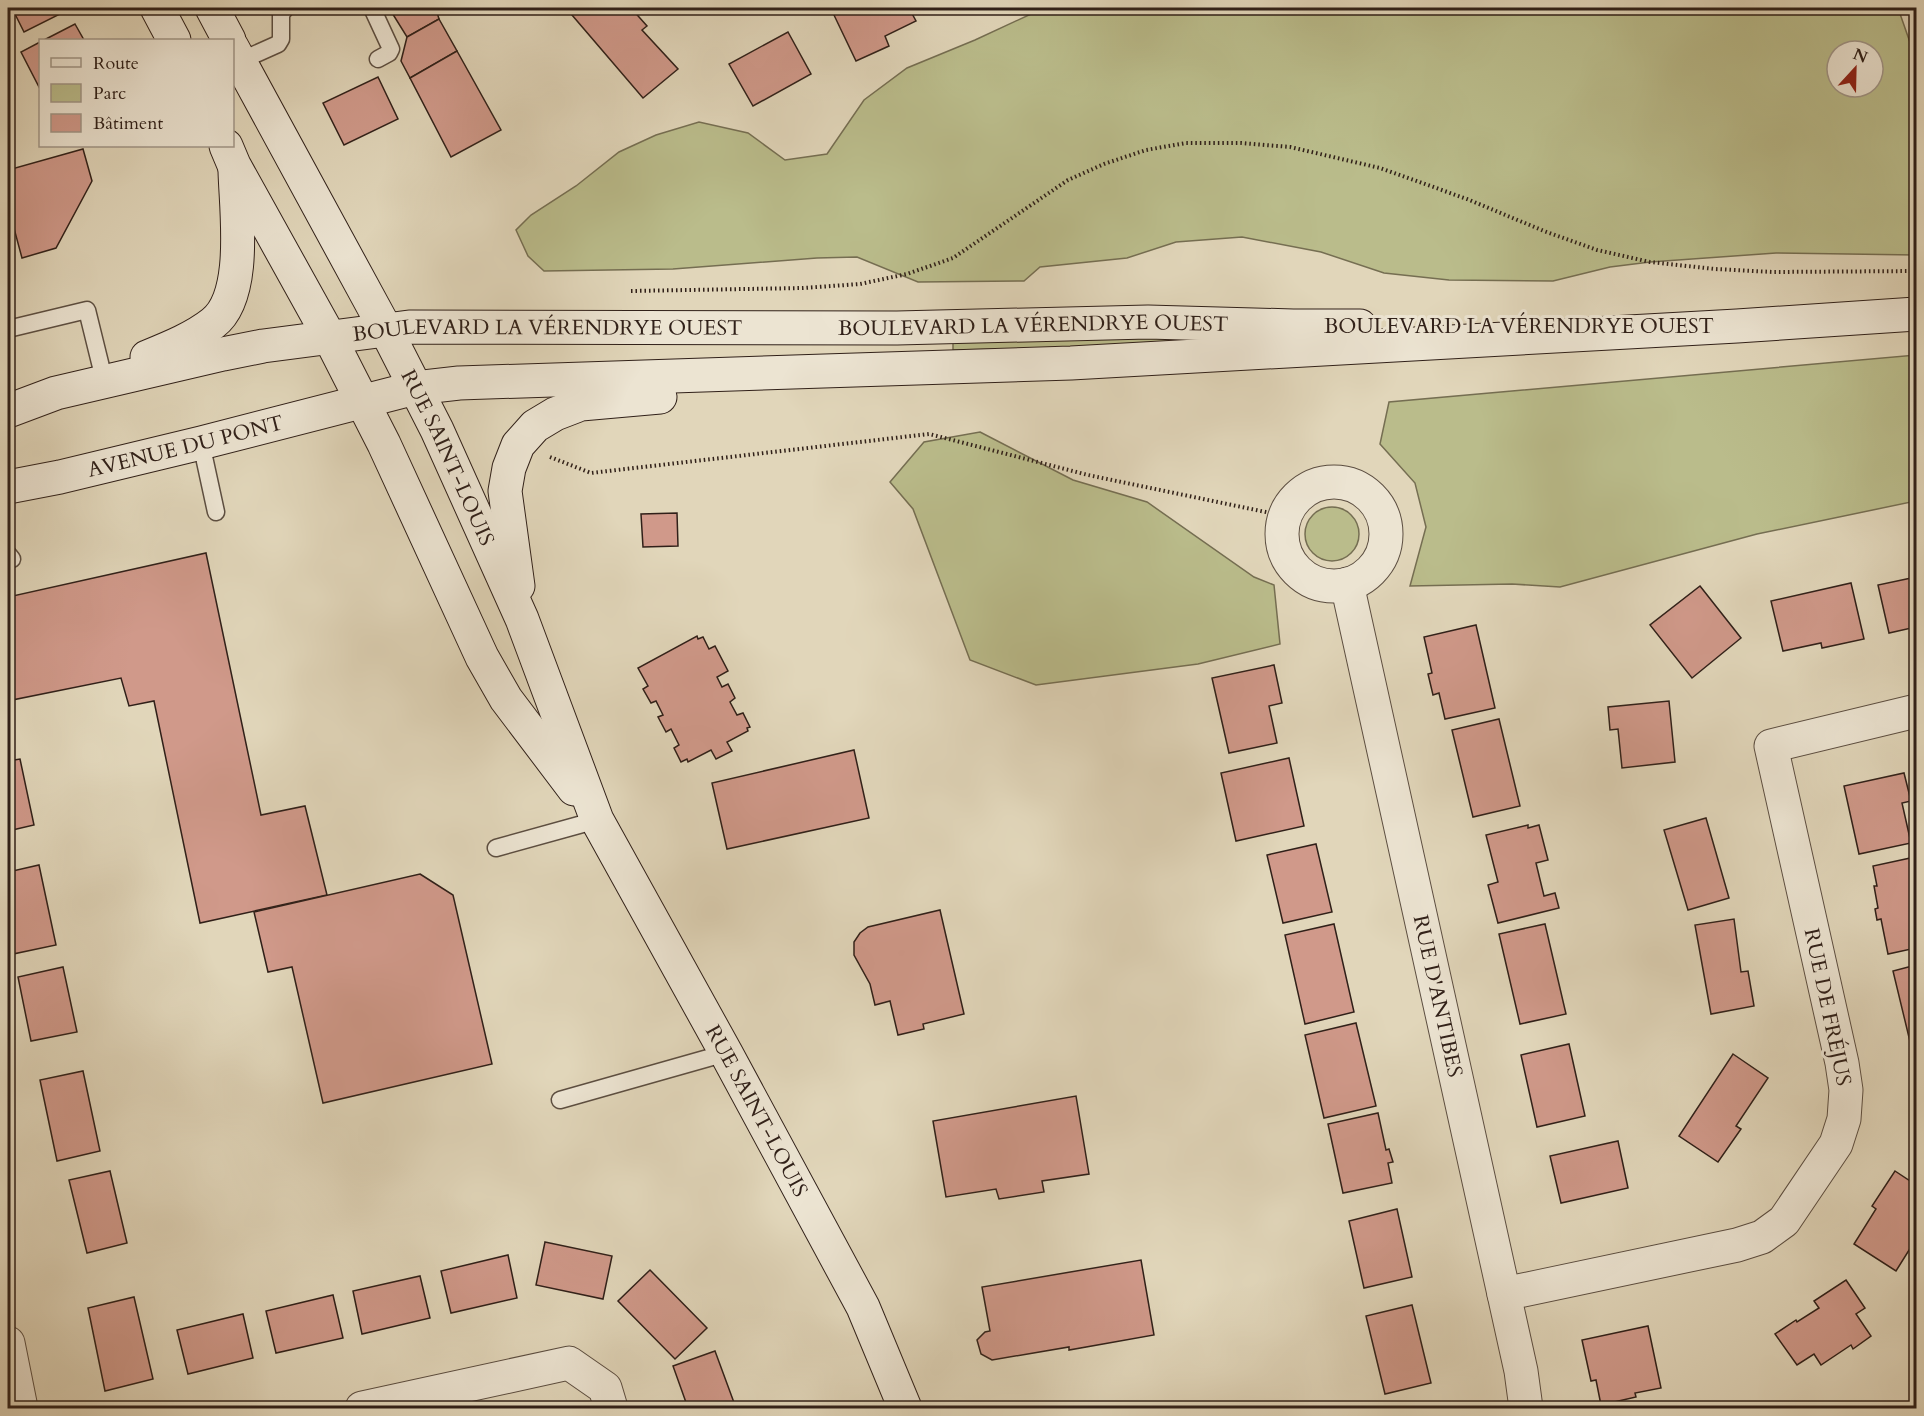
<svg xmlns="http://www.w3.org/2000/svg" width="1924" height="1416" font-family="Cardo,serif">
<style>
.green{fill:#babc8b;stroke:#756e52;stroke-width:1.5;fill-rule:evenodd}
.building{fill:#d0998a;stroke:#302019;stroke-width:1.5}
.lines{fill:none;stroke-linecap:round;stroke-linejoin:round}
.service-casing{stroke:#5c4e41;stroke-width:19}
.minor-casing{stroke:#5c4e41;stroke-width:35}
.secondary-casing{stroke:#302019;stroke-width:35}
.path{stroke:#302019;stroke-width:4;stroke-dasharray:1.5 3;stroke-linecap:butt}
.service{stroke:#ece4d2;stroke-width:16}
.minor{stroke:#ece4d2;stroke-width:33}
.secondary{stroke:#ece4d2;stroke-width:33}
.labels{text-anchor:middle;stroke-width:6;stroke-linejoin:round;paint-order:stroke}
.street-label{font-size:21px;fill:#302019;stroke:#ece4d2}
</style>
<rect width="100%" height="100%" fill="#e1d6ba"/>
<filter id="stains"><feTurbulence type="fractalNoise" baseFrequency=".00333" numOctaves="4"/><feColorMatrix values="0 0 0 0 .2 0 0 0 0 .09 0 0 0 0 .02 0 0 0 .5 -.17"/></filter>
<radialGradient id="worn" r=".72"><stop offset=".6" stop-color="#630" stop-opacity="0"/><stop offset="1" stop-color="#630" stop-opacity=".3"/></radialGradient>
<g class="green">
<path d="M 1061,8 L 1898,8 L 1913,51 L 1914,116 L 1916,121 L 1916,255 L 1776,253 L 1650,262 L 1610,267 L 1553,281 L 1449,280 L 1384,273 L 1321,252 L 1242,237 L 1176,242 L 1127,258 L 1040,267 L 1024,281 L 918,282 L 857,257 L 817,258 L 673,269 L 544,271 L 528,256 L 516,230 L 531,215 L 576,186 L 619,152 L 656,135 L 699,122 L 748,133 L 785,160 L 827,154 L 864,100 L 907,68 L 975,40 L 1031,14 ZM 1837,51 L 1873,51 L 1873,87 L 1837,87 Z"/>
<polygon points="1228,327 1227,345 953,350 953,338"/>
<polygon points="1916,355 1916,501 1757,534 1560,587 1512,584 1410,586 1426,527 1415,483 1380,444 1389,402"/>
<polygon points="980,432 1073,480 1147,502 1254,577 1274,585 1280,644 1198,664 1036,685 970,660 913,509 890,482 924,442"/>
<circle cx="1332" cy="534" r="27"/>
</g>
<g class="building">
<polygon points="12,8 59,8 62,13 24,32"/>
<polygon points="389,8 438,8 436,9 439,19 407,37"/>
<polygon points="580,8 631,8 647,26 642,30 678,69 643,98 572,15"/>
<polygon points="846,8 915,8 910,10 916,21 885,36 889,46 856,61 833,13"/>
<polygon points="439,19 457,51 410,78 401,61 407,37"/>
<polygon points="75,24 84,40 44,40"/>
<polygon points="788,32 811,74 753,106 729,64"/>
<polygon points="40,42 40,89 21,52"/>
<polygon points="457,51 501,130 451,157 410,78"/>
<polygon points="378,77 398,119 344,145 323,103"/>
<polygon points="83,149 92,181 56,248 22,258 8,206 8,170"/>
<polygon points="677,513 678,546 643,547 641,514"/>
<polygon points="206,553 261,815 305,806 327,895 200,923 154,701 129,706 121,678 12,700 8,683 8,597"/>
<polygon points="1916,577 1916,627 1889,633 1878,585"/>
<polygon points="1851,583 1864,639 1822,648 1821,643 1783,651 1771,601"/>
<polygon points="1700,586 1741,638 1692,678 1650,625"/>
<polygon points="1476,625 1495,708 1445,719 1439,693 1433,695 1428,674 1432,673 1424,637"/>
<polygon points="697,636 698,639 703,637 709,649 715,646 728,671 717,677 722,687 728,684 735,698 730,702 737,715 743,713 750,727 747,728 748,731 727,742 732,751 716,759 711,750 688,762 687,759 681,762 674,748 679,745 671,729 666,732 658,717 663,715 656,701 651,703 643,689 648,686 638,668"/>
<polygon points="1274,665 1282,703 1269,706 1277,743 1229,753 1212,678"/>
<polygon points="1669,701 1675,762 1622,768 1618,729 1610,730 1608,707"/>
<polygon points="1499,719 1520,806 1473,817 1452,730"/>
<polygon points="854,750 869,818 727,849 712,783"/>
<polygon points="1289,758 1304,826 1236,841 1221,773"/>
<polygon points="20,759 34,825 8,831 8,761"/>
<polygon points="1904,773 1911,801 1902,803 1911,843 1859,854 1844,786"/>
<polygon points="1706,818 1729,898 1688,910 1664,830"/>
<polygon points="1528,825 1528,828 1539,825 1548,860 1536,863 1544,896 1555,893 1559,908 1498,923 1488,885 1498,882 1486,835"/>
<polygon points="1316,844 1332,912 1283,923 1267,855"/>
<polygon points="1915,857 1916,867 1916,948 1888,954 1881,919 1877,920 1875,909 1878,908 1874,886 1877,886 1873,866"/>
<polygon points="39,865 56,945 13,954 8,928 8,872"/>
<polygon points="420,874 453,895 492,1064 323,1103 292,967 268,972 254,912"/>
<polygon points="940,910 964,1014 923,1024 924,1029 898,1035 890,1001 875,1005 870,984 854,955 854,942 860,933 868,927"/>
<polygon points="1734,919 1741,972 1748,971 1754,1006 1711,1014 1695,925"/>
<polygon points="1334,924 1354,1012 1305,1024 1285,935"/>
<polygon points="1545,924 1566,1014 1520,1024 1499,934"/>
<polygon points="1916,965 1916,1053 1913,1054 1893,971"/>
<polygon points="63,967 77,1032 31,1041 18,977"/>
<polygon points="1356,1023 1376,1106 1324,1118 1305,1035"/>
<polygon points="1569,1044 1585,1116 1537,1127 1521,1055"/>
<polygon points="1733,1054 1768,1078 1736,1126 1741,1129 1718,1162 1679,1136"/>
<polygon points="83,1071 100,1151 57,1161 40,1080"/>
<polygon points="1916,1071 1916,1138 1911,1138"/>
<polygon points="1076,1096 1089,1174 1042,1181 1044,1192 999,1199 996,1189 946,1197 933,1121"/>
<polygon points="1378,1113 1386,1150 1389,1149 1393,1162 1388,1163 1392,1183 1343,1193 1328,1124"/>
<polygon points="1618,1141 1628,1188 1561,1203 1550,1156"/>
<polygon points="110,1171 127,1243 87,1253 69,1180"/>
<polygon points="1895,1171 1916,1185 1916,1239 1896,1271 1854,1244 1876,1209 1872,1206"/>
<polygon points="1397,1209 1412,1277 1364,1288 1349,1221"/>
<polygon points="545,1242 612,1256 603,1299 536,1285"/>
<polygon points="508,1255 517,1298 451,1313 441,1271"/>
<polygon points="1141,1260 1154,1335 1069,1350 1069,1347 992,1360 981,1354 977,1340 985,1332 990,1331 982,1287"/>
<polygon points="650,1270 707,1328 675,1359 618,1301"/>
<polygon points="420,1276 430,1318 362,1334 353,1291"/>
<polygon points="1846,1280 1865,1308 1856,1314 1871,1336 1853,1349 1851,1345 1821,1365 1814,1354 1797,1365 1775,1334 1796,1320 1797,1322 1819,1308 1814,1301"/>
<polygon points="333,1295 343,1338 276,1353 266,1311"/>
<polygon points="134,1297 153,1379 105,1391 88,1308"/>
<polygon points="1412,1305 1431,1383 1385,1394 1366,1316"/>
<polygon points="243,1314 253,1358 188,1374 177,1330"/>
<polygon points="1648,1326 1661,1388 1635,1393 1636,1397 1601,1405 1596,1380 1591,1381 1582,1340"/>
<polygon points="715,1351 736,1408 688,1408 673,1366"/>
</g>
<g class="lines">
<g class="service-casing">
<g id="service">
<polyline points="372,8 391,49 389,53 378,59"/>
<polyline points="240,61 278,44 281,39 281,14 286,8"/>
<polyline points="8,329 87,310 103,375"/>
<polyline points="201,443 216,512"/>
<polyline points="8,554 12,559"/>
<polyline points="496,848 597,820"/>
<polyline points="560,1100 726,1053"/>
</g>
</g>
<g class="minor-casing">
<g id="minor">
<circle cx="1334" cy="534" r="52"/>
<path id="s1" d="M 1347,584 L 1521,1371 L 1526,1408"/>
<polyline points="1504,1294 1737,1245 1762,1237 1784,1221 1836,1144 1844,1119 1846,1090 1842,1063 1771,746 1916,711"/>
<polyline points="8,1343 21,1408"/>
<polyline points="362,1408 569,1363 605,1388 611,1408"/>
</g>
</g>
<g class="secondary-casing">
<g id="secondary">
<polyline points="157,8 174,40"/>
<polyline points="212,8 229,40"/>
<path id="s2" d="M 232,47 L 386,330 L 437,430 L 522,619 L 597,820 L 726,1053 L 863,1307 L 905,1408"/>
<polyline points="226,146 234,165 330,338 384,444 482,657 506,699 574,789"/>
<path d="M 147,357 C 169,348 194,338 213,323 C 248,296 236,211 235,171"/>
<path id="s3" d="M 8,411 L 56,393 L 223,354 L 263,346 L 409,327 L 897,328 L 1148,322 L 1293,326 L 1360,326"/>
<path id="s4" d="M 8,487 L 60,477 L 201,443 L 415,388 L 459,383 L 1071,363 L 1737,326 L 1916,314"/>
<polyline points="518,586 505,491 509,468 518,445 535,426 555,414 581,404 660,397"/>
</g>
</g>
<g class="path">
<polyline points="631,291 803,288 860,284 907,274 953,258 1068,180 1104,164 1146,150 1186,143 1241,143 1290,147 1380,168 1467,199 1544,231 1597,250 1650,262 1715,269 1773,272 1916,271"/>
<polyline points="550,457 591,473 929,434 1088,475 1285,516"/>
</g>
<use href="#service" class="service"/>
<use href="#minor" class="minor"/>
<use href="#secondary" class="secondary"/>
</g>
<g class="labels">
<g class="street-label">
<text dy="7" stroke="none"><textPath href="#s3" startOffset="1035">BOULEVARD LA VÉRENDRYE OUEST</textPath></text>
<text x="1519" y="333">BOULEVARD LA VÉRENDRYE OUEST</text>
<text dy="7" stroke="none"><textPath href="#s3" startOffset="549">BOULEVARD LA VÉRENDRYE OUEST</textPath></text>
<text dy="7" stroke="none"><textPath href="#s4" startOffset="182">AVENUE DU PONT</textPath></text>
<text dy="7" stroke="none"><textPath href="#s2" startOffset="464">RUE SAINT-LOUIS</textPath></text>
<text dy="7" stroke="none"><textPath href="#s1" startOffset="422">RUE D'ANTIBES</textPath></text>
<text transform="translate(1828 1007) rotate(78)" y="7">RUE DE FRÉJUS</text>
<text dy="7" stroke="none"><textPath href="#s2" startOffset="1188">RUE SAINT-LOUIS</textPath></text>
</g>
</g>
<rect width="1924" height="1416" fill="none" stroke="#e1d6ba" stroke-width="30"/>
<rect x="9" y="9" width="1906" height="1398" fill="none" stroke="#302019" stroke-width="3"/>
<rect x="15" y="15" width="1894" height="1386" fill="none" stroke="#302019" stroke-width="1.5"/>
<rect x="39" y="39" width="195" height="108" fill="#ece4d2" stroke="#a19688" stroke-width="1.5"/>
<rect x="51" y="58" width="30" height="9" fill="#ece4d2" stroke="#a19688" stroke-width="1.5"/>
<text x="93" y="69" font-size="18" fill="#302019">Route</text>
<rect x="51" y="84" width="30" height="18" fill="#babc8b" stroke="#a19688" stroke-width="1.5"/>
<text x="93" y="99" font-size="18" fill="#302019">Parc</text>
<rect x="51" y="114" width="30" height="18" fill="#d0998a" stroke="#a19688" stroke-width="1.5"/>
<text x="93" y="129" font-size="18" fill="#302019">Bâtiment</text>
<g transform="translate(1855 69) rotate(22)"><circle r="28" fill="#ece4d2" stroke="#a19688" stroke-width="1.5"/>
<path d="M0-4.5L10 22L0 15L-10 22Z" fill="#8f2418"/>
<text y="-9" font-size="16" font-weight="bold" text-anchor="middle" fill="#302019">N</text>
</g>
<rect width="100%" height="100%" filter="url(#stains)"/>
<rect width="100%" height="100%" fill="url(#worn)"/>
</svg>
